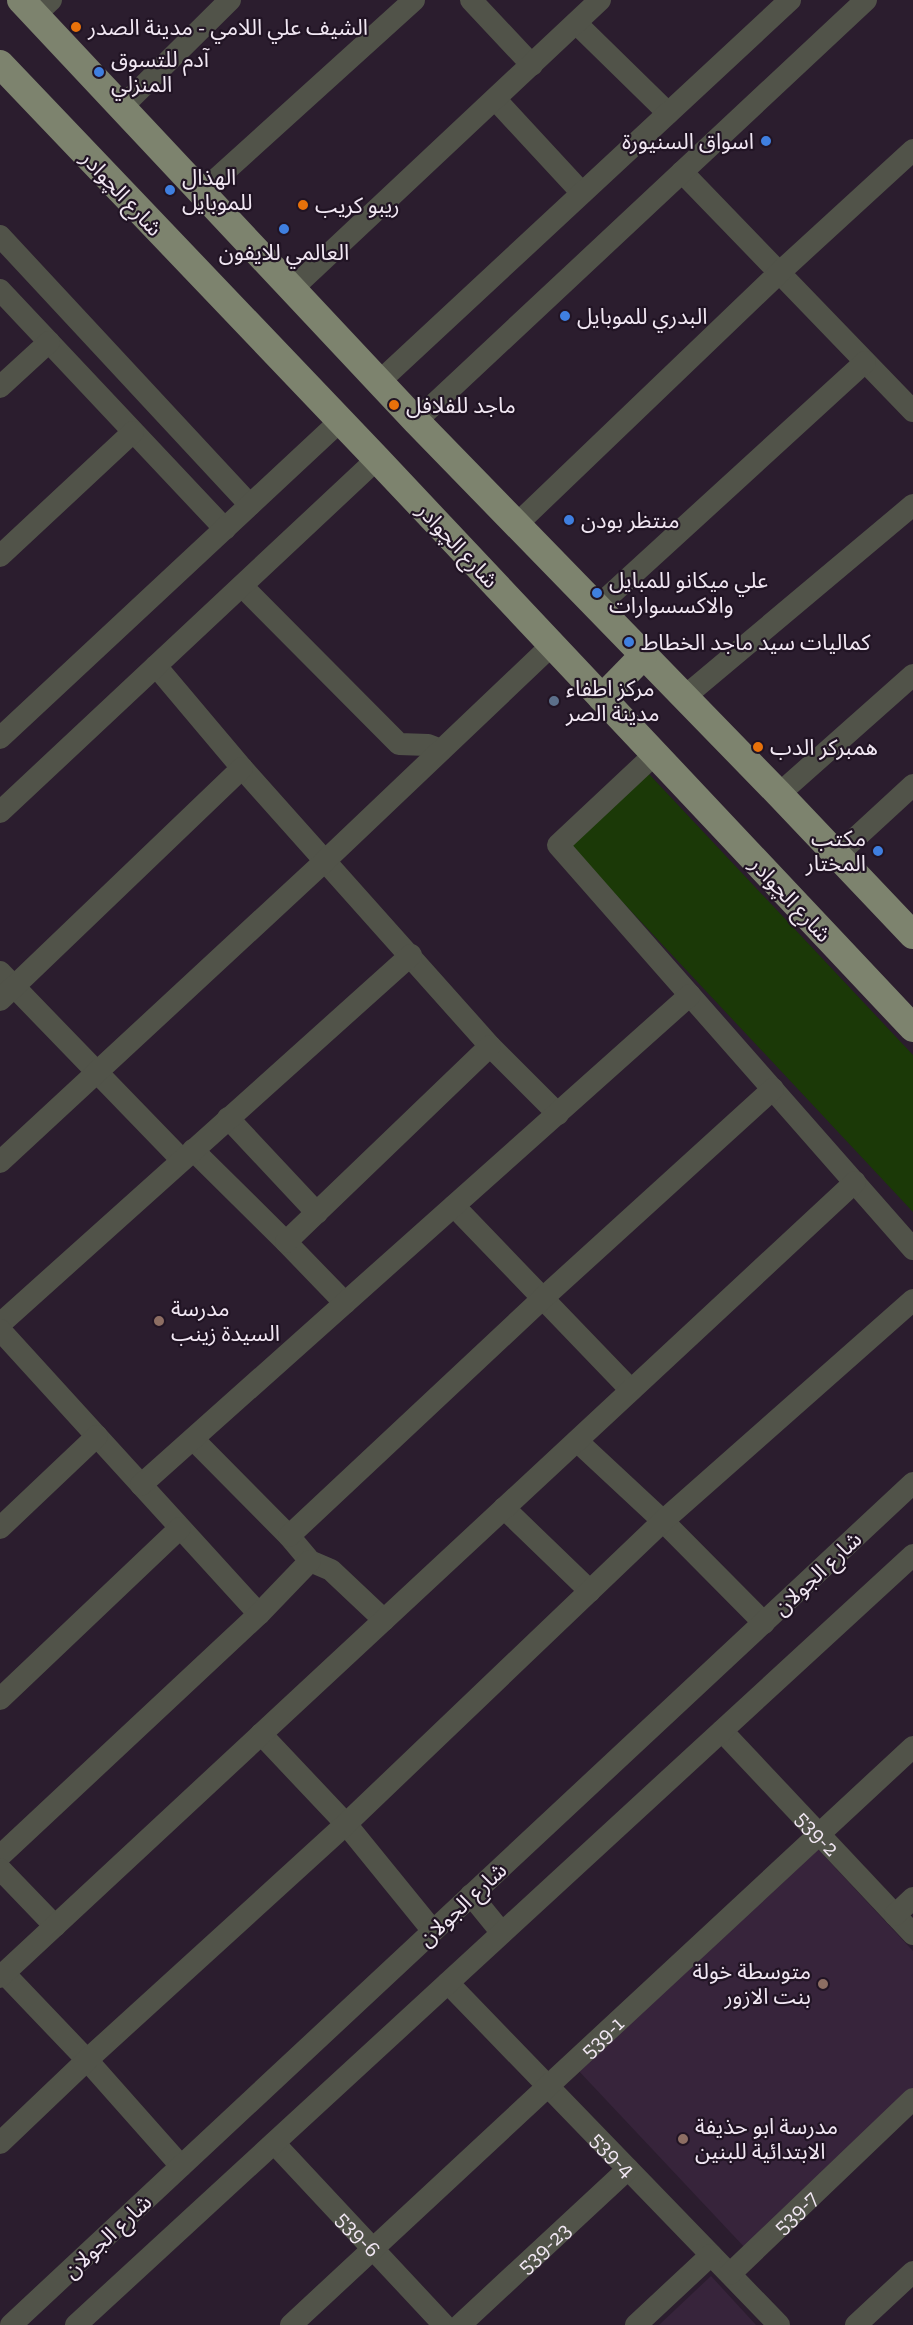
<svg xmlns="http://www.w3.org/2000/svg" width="913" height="2325" font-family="'Zilla Slab','Noto Sans Arabic',serif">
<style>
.built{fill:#37243b}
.green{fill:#1b3907}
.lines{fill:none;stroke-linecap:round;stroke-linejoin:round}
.minor{stroke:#515349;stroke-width:22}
.major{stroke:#7d836e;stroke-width:28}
.food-dot{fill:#e8710a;stroke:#211424;stroke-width:2}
.shop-dot{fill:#3f7fe0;stroke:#211424;stroke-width:2}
.service-dot{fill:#5c6f8a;stroke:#211424;stroke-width:2}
.education-dot{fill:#8d6e63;stroke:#211424;stroke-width:2}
.labels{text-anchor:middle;stroke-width:4.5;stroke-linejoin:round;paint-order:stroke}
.poi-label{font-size:22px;fill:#f1e7f3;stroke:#211424;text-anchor:start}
.street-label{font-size:22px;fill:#f1e7f3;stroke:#211424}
</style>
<rect width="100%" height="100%" fill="#2b1d2e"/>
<g class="built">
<polygon points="814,1845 913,1951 913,2093 747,2250 576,2068"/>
<polygon points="711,2276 756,2325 659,2325"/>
</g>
<polygon class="green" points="648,773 913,1055 913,1212 570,846"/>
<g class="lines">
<g class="minor">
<polyline points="471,0 532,65"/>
<polyline points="35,15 51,0"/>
<polyline points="576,23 668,113"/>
<polyline points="495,99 582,193"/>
<polyline points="121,108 230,0"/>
<polyline points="682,172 913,411"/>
<polyline points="202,192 414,0"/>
<polyline points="0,236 250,505"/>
<polyline points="292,289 600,0"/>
<polyline points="0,290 225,529"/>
<polyline points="379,382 790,0"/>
<polyline points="0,387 49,342"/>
<polyline points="416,421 866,0"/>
<polyline points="515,526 780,272 913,150"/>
<polyline points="0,556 133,432"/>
<polyline points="242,586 399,744 428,745 441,750"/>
<polyline points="596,608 865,362"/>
<polyline points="156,666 242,768 490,1046 558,1114"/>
<polyline points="683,698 913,505"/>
<polyline points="0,738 339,422"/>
<polyline points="655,754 558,845 913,1249"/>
<polyline points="779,794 913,675"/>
<polyline points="0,812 377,459"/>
<polyline points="836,856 913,785"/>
<polyline points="0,972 182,1160"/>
<polyline points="0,1000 242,768"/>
<polyline points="228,1118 317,1213"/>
<polyline points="193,1150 286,1242 345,1303"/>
<polyline points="0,1162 326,860 552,645"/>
<polyline points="454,1206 631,1390"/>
<polyline points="286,1242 490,1046"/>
<polyline points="0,1324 411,955"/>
<polyline points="0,1330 259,1614"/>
<polyline points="193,1439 289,1536 310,1561 331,1570 384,1620"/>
<polyline points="577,1441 663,1521 764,1623"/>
<polyline points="141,1485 690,995"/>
<polyline points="504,1508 590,1591"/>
<polyline points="0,1528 97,1436"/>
<polyline points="289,1536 542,1299 773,1089"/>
<polyline points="0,1699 180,1528"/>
<path id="s1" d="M 722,1731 L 913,1934"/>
<polyline points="261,1734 346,1824 433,1931"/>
<polyline points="0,1856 259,1614 310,1561"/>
<polyline points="0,1869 55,1926"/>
<polyline points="471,1895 502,1933"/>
<polyline points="895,1915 913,1898"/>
<polyline points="4,1973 87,2060 181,2166"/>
<polyline points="0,1977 855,1182"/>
<path id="s2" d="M 448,1983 L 779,2325"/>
<polyline points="0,2143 87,2060 346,1824 663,1521 913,1300"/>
<path id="s3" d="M 274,2143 L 444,2325"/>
<path id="s4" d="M 730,2274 L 913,2099"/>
<polyline points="11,2325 913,1483"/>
<polyline points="76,2325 913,1555"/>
<path id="s5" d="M 291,2325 L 913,1747"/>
<path id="s6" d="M 460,2325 L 628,2169"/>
<polyline points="636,2325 711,2255"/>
<polyline points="856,2325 913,2272"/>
</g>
<g class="major">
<polyline points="21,0 416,421 779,794 913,935"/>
<polyline points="0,64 377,459 913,1028"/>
<polyline points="602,698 643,656"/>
</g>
</g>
<g class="food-dot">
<circle cx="76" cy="27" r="6"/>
<circle cx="303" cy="205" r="6"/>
<circle cx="394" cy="405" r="6"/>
<circle cx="758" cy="747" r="6"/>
</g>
<g class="shop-dot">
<circle cx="99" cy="72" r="6"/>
<circle cx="766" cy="141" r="6"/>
<circle cx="170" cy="190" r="6"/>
<circle cx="284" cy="229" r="6"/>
<circle cx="565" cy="316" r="6"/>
<circle cx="569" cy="520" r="6"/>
<circle cx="597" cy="593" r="6"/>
<circle cx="629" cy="642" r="6"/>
<circle cx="878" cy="851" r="6"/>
</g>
<circle class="service-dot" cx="554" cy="701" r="6"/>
<g class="education-dot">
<circle cx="159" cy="1321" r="6"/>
<circle cx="823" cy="1984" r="6"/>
<circle cx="683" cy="2139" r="6"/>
</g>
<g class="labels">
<g class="poi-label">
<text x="88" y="35">الشيف علي اللامي - مدينة الصدر</text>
<text x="111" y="67">آدم للتسوق<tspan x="111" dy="25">المنزلي</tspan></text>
<text x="754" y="149" text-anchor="end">اسواق السنيورة</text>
<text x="182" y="185">الهذال<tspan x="182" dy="25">للموبايل</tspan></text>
<text x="315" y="213">ريبو كريب</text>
<text x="284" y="260" text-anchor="middle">العالمي للايفون</text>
<text x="577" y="324">البدري للموبايل</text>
<text x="406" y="413">ماجد للفلافل</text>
<text x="581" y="528">منتظر بودن</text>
<text x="609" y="588">علي ميكانو للمبايل<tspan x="609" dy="25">والاكسسوارات</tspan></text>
<text x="641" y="650">كماليات سيد ماجد الخطاط</text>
<text x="566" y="696">مركز اطفاء<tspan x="566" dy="25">مدينة الصر</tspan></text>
<text x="770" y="755">همبركر الدب</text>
<text x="866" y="846" text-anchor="end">مكتب<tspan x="866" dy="25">المختار</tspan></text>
<text x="171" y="1316">مدرسة<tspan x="171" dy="25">السيدة زينب</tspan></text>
<text x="811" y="1979" text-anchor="end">متوسطة خولة<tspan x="811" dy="25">بنت الازور</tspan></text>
<text x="695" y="2134">مدرسة ابو حذيفة<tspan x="695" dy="25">الابتدائية للبنين</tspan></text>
</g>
<g class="street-label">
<text transform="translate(122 193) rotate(47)" y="8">شارع الچوادر</text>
<text transform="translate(458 545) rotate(47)" y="8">شارع الچوادر</text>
<text transform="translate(791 899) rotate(47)" y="8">شارع الچوادر</text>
<text transform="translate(817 1573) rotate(-43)" y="8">شارع الجولان</text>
<text dy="8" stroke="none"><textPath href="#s1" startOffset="140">539-2</textPath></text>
<text transform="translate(462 1904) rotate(-43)" y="8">شارع الجولان</text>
<text dy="8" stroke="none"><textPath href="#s5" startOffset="424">539-1</textPath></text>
<text dy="8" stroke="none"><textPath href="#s2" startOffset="238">539-4</textPath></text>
<text dy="8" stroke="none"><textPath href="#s4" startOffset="90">539-7</textPath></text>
<text dy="8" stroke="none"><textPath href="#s3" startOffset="124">539-6</textPath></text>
<text transform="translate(107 2236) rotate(-43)" y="8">شارع الجولان</text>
<text dy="8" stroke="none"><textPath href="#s6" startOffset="114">539-23</textPath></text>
</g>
</g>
</svg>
